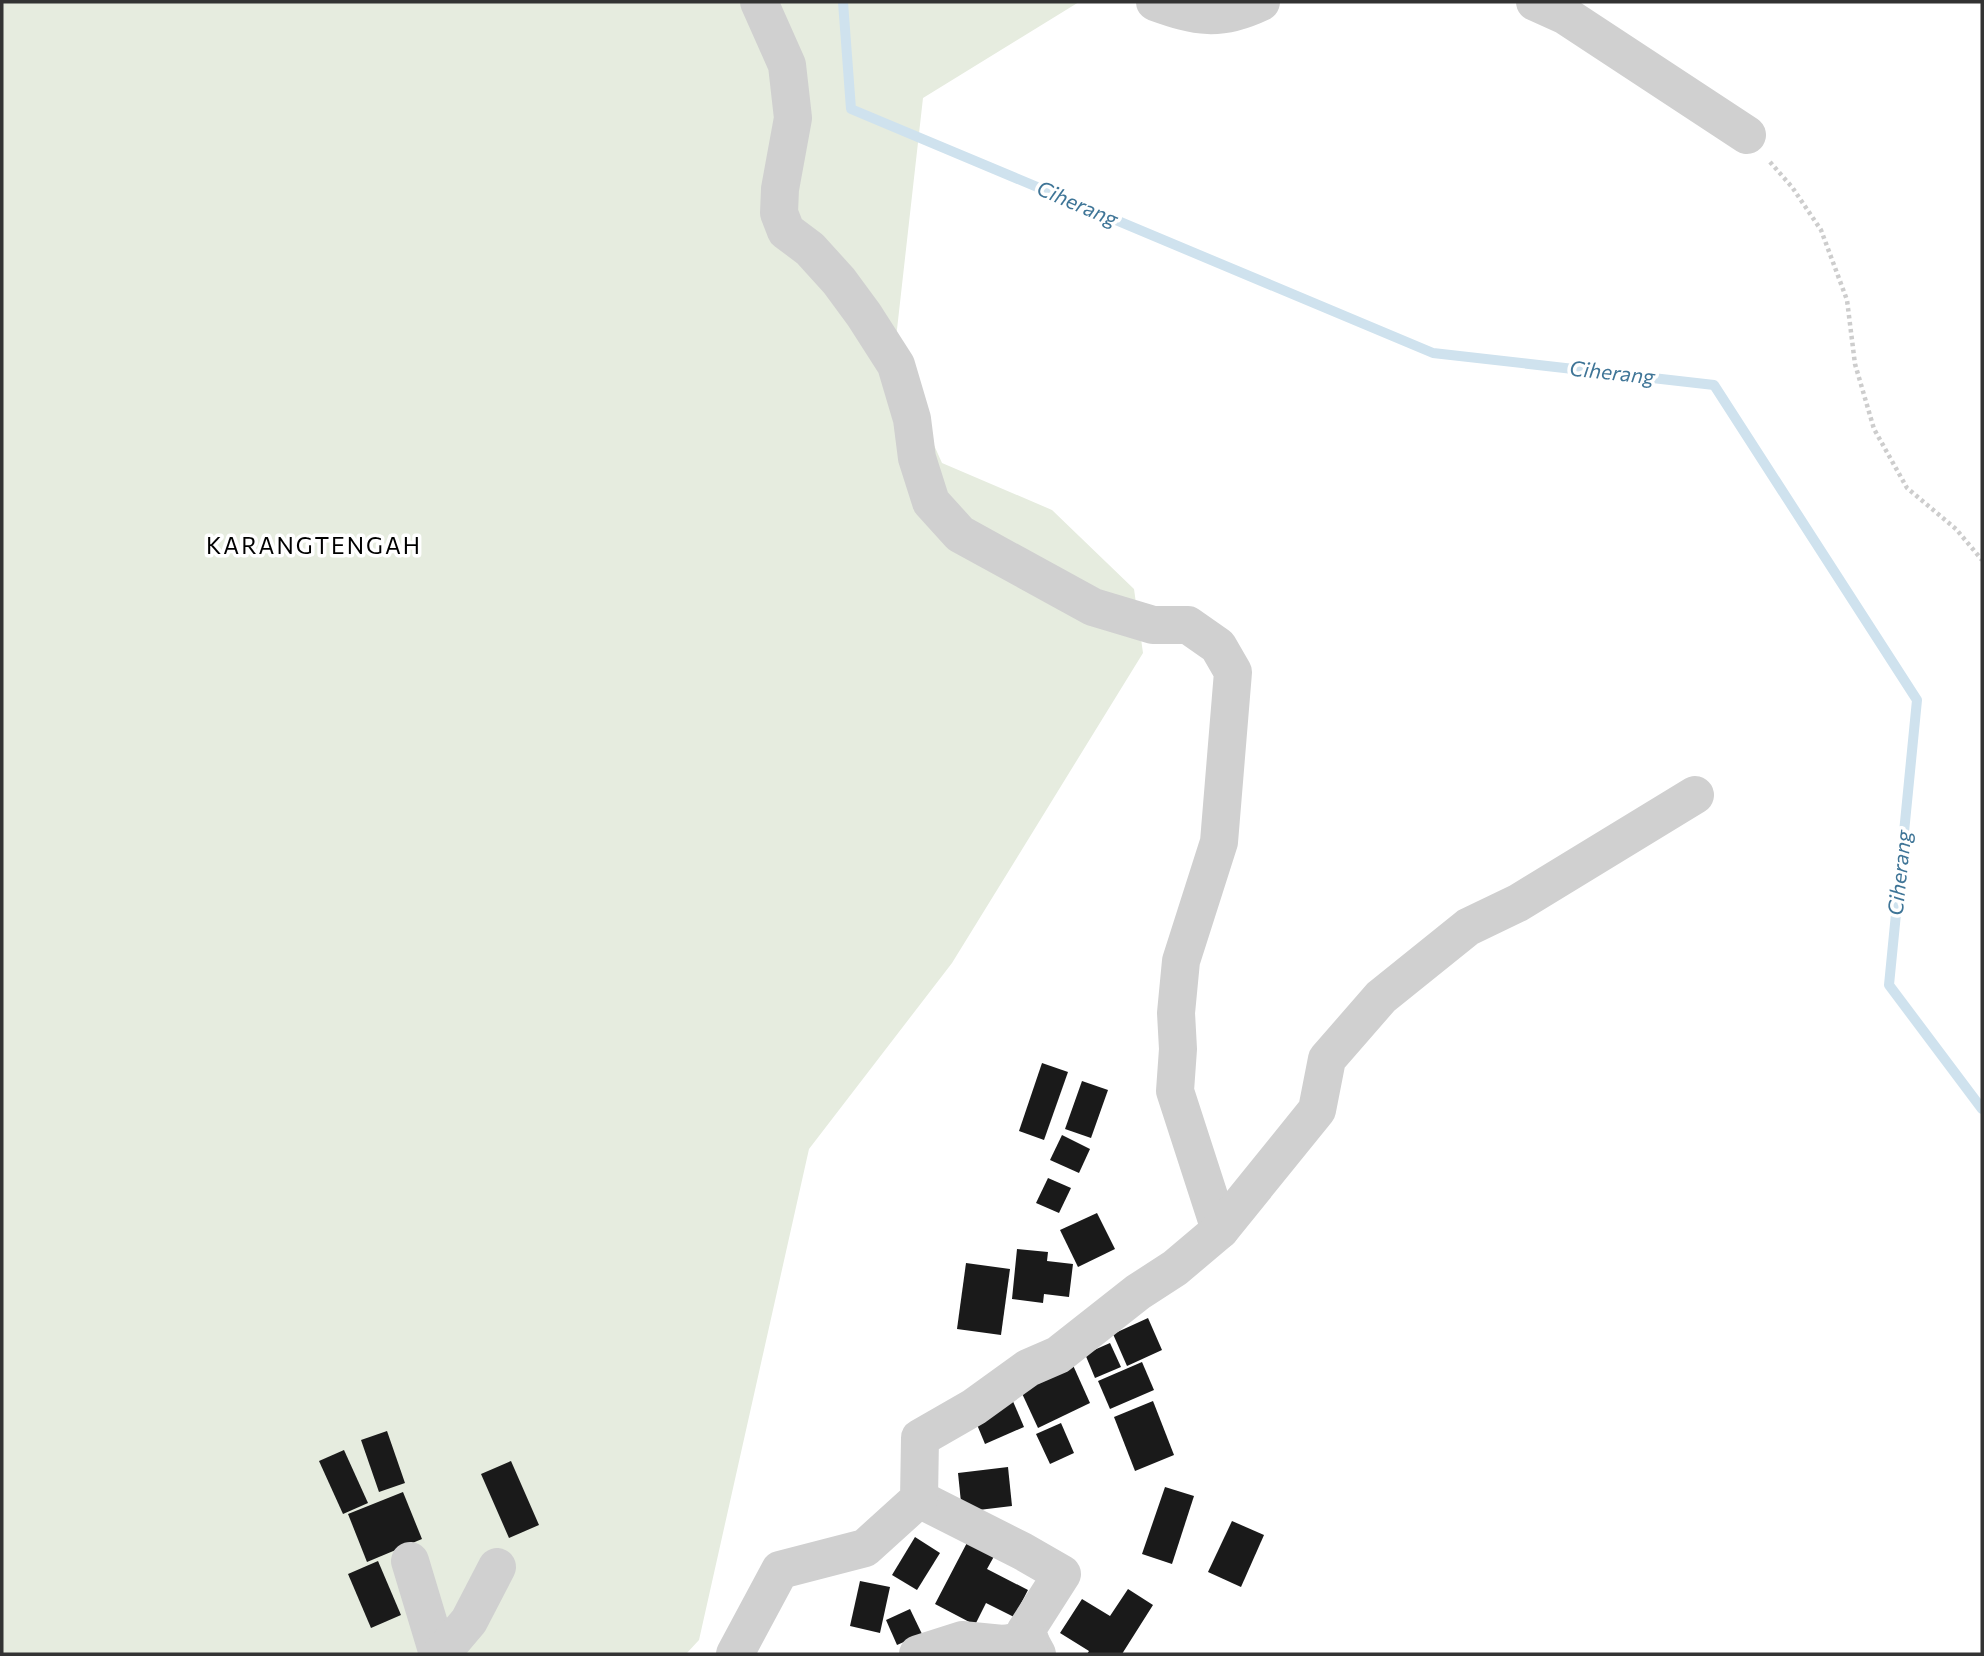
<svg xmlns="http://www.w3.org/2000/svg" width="1984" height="1656" font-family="Commissioner,sans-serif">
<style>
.green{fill:#e6ecdf}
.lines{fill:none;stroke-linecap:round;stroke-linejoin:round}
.stream{stroke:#cfe2ee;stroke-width:10}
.building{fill:#1a1a1a}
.path{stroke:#cdcdcd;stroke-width:4.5;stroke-dasharray:3.5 3.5;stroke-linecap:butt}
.minor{stroke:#d0d0d0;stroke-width:38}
.labels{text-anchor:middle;stroke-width:7;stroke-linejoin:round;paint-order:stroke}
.water-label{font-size:21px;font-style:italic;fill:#3f7597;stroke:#fff}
.quarter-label{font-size:23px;letter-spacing:2px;fill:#000;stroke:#fff}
</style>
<rect width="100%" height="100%" fill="#fff"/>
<polygon class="green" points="2,2 1079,2 923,98 894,356 942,463 1052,510 1134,589 1143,653 952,963 809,1149 699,1640 686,1654 2,1654"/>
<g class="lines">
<polyline class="stream" points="843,2 851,109 1433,353 1714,385 1917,700 1889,985 1982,1109"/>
</g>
<g class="building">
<polygon points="1042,1063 1068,1072 1044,1140 1019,1131"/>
<polygon points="1082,1081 1108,1090 1091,1138 1065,1129"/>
<polygon points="1062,1135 1090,1149 1079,1173 1050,1160"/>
<polygon points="1048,1178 1071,1188 1059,1213 1036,1203"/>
<polygon points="1097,1213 1115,1249 1078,1267 1060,1230"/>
<polygon points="1017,1249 1048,1252 1047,1261 1073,1264 1069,1297 1044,1294 1043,1303 1012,1299"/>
<polygon points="966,1263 1010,1269 1001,1335 957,1329"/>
<polygon points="1148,1318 1162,1350 1127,1366 1113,1334"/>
<polygon points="1110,1343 1121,1367 1095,1378 1085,1354"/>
<polygon points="1142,1362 1154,1390 1110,1409 1098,1381"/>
<polygon points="1072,1363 1090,1403 1038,1428 1019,1387"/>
<polygon points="1012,1399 1024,1427 985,1444 973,1415"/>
<polygon points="1153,1401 1174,1455 1135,1471 1114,1417"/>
<polygon points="1061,1423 1074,1453 1050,1464 1036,1434"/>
<polygon points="387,1431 405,1483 379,1492 361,1440"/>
<polygon points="344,1450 368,1503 343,1514 319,1461"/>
<polygon points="511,1461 539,1525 509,1538 481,1474"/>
<polygon points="1008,1467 1012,1506 962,1512 958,1473"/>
<polygon points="1165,1487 1194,1496 1172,1564 1142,1554"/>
<polygon points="403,1492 422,1539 367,1562 348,1514"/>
<polygon points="1232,1521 1264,1535 1241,1587 1208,1572"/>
<polygon points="915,1537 940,1553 917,1590 892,1575"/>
<polygon points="970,1537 997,1551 987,1569 1028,1590 1014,1617 986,1603 975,1625 935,1604"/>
<polygon points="378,1561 401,1615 371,1628 348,1574"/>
<polygon points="860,1581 890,1587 880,1633 850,1626"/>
<polygon points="1128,1589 1153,1605 1122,1654 1087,1654 1089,1651 1060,1633 1082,1599 1110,1616"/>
<polygon points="910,1609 922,1634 897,1645 886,1620"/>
</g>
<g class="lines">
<polyline class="path" points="1770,162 1792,187 1821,230 1847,300 1855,364 1874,429 1907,488 1956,529 1982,560"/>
<g class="minor">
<polyline points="759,2 787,65 793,118 780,189 779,213 786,231 810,249 839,281 864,315 896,365 912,419 917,458 931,502 960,534 1093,607 1153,625 1188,625 1218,646 1233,672 1219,842 1181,961 1176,1013 1178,1049 1175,1091 1220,1230"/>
<path d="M 1155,2 C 1197,17 1219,22 1261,2"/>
<polyline points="1535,2 1566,16 1747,135"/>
<polyline points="919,1499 1022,1551 1062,1574 1025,1632 1037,1654"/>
<polyline points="410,1561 438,1654"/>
<polyline points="441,1654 469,1621 497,1567"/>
<polyline points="735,1654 780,1570 865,1548 919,1499 920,1438 974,1407 1028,1368 1058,1355 1138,1292 1175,1268 1220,1230 1317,1110 1327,1059 1381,997 1468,927 1518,903 1695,795"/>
<polyline points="918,1654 962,1640 1003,1644 1030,1640"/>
</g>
</g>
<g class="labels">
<g class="water-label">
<text transform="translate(1077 204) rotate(23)" y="7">Ciherang</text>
<text transform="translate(1612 373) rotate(6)" y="7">Ciherang</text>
<text transform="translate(1900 873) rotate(-84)" y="7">Ciherang</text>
</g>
<g class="quarter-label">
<text x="314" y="554">KARANGTENGAH</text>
</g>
</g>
<rect width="1984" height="1656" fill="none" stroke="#333333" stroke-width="7"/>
</svg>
